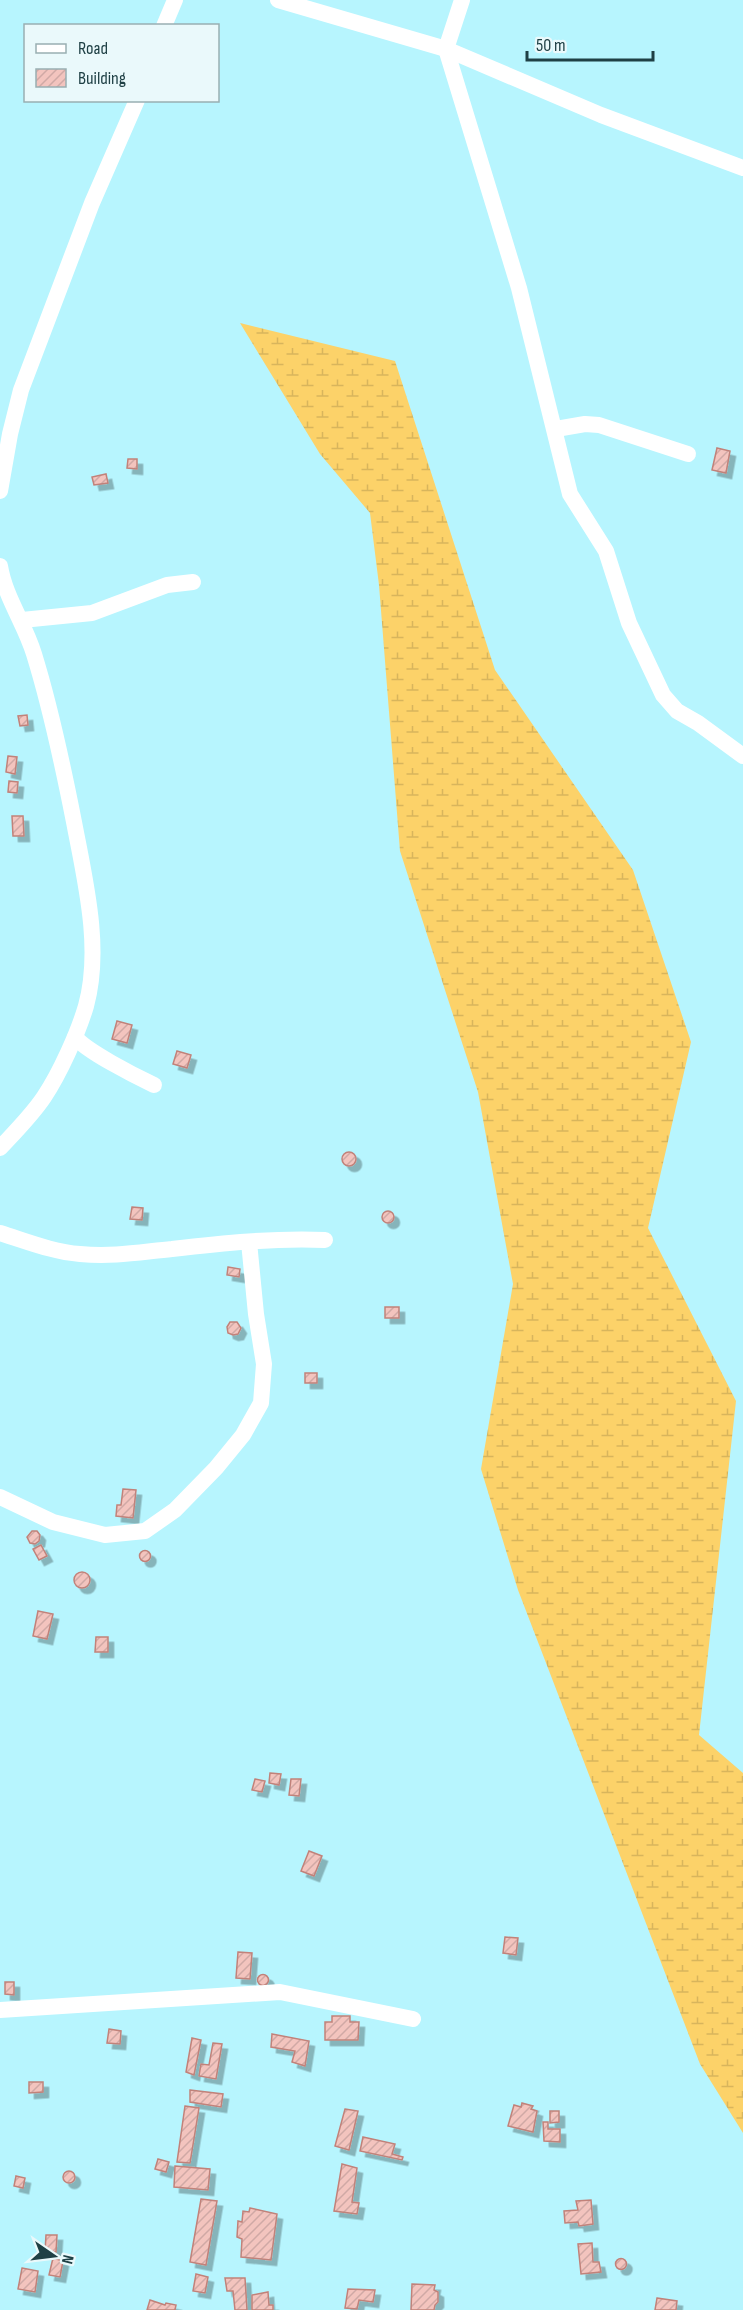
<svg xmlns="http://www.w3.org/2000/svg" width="743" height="2310" font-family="'Sofia Sans Condensed',sans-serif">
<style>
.wetland{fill:url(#wetland-marsh)}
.building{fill:url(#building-hatch);stroke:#c1827a;stroke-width:1.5;filter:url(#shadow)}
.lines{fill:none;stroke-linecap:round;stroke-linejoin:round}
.minor{stroke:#fff;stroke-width:16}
</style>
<defs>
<pattern id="wetland-marsh" width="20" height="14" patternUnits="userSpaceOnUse" patternTransform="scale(1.5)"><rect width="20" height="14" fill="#fcd269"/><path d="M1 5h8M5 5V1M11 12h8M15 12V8" fill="none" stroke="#d8b55c"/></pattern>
<pattern id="building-hatch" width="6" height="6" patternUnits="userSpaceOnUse" patternTransform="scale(1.5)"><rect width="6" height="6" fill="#f3c4be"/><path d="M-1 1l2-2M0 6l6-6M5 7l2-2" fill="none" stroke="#d0a9a5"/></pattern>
<filter id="shadow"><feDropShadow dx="5.5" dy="5.5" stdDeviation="0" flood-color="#0004"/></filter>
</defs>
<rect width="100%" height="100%" fill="#b7f5fe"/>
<polygon class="wetland" points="240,323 395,361 495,670 633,870 691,1042 648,1228 736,1401 699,1735 743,1773 743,2133 700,2064 518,1590 481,1469 513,1284 478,1092 400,851 379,585 370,513 320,454"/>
<g class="building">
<polygon points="717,448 730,451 726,473 712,470"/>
<polygon points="128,459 137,459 137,469 127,468"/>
<polygon points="106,474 108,483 94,485 92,477"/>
<polygon points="27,715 28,725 20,726 18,716"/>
<polygon points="8,756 17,757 15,774 6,772"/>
<polygon points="9,781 18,782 17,793 8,792"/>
<polygon points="12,816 23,816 24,836 13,836"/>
<polygon points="117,1021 132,1025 127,1043 112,1039"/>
<polygon points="177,1051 191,1055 187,1068 173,1064"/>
<circle cx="349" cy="1159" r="7"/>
<polygon points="132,1207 143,1208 142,1220 130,1219"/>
<circle cx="388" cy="1217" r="6"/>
<polygon points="228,1267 240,1269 239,1277 227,1275"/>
<rect x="385" y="1307" width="14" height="11"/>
<polygon points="230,1322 237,1322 241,1328 238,1334 233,1335 228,1333 227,1327"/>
<rect x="305" y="1373" width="12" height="10"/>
<polygon points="123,1489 136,1490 133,1518 116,1516 117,1505 121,1505"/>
<polygon points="32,1531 37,1531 40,1535 39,1541 35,1544 30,1543 27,1537"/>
<polygon points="41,1545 47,1556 39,1560 33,1549"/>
<circle cx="145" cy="1556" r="5.5"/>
<circle cx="82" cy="1580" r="8"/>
<polygon points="38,1611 53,1614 47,1639 33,1636"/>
<polygon points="96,1637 108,1637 108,1652 95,1652"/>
<polygon points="270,1773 281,1774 279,1785 269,1783"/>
<polygon points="255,1779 265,1781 262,1792 252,1790"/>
<polygon points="291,1779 301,1779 299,1796 289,1795"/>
<polygon points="309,1851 322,1856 314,1876 301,1871"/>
<polygon points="505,1937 518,1938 516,1955 503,1953"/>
<polygon points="238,1952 252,1953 250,1979 236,1978"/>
<circle cx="263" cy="1980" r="5.5"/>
<polygon points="5,1982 14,1982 14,1995 5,1994"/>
<polygon points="332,2016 350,2016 350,2022 359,2022 358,2040 325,2040 325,2022 332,2022"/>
<polygon points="109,2029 121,2031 120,2044 107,2043"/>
<polygon points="272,2034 309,2041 305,2066 292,2062 295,2051 271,2047"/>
<polygon points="192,2038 201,2040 194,2075 186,2072"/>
<polygon points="213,2043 222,2044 216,2079 199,2076 201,2064 209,2065"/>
<polygon points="29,2082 43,2082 43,2092 29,2093"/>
<polygon points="190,2090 223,2094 221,2107 190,2102"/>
<polygon points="522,2103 533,2106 531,2109 537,2111 533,2132 508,2126 514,2105 521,2107"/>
<polygon points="185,2106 199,2108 190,2163 177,2162"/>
<polygon points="345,2109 358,2111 349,2150 335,2146"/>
<polygon points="550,2111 559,2111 559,2122 550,2123"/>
<polygon points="543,2122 548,2122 548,2129 560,2129 560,2142 544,2141"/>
<polygon points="363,2137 395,2144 392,2154 403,2157 402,2160 360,2151"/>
<polygon points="158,2159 169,2162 166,2172 155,2169"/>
<polygon points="342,2164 357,2168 352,2202 359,2203 357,2214 334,2211"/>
<polygon points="175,2166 210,2169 208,2190 174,2187"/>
<circle cx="69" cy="2177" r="6"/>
<polygon points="16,2176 25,2178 23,2188 14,2186"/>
<polygon points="201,2199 217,2201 206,2265 190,2262"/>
<polygon points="591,2200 593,2224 579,2226 578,2222 565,2223 564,2211 578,2210 576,2201"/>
<polygon points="250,2208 277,2214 271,2260 241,2257 242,2239 237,2237 238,2221 242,2222 243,2211 249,2212"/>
<polygon points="46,2235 57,2235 56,2252 45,2252"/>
<polygon points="592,2243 593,2262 599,2262 601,2272 581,2274 578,2244"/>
<polygon points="53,2258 63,2261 60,2277 49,2275"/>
<circle cx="621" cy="2264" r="5.5"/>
<polygon points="22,2268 38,2271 35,2292 18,2289"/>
<polygon points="196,2274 208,2277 205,2293 193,2291"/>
<polygon points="225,2278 245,2278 247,2310 235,2310 233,2291 227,2291"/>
<polygon points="412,2284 435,2285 434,2290 438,2292 438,2302 435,2305 434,2310 411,2310"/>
<polygon points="348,2289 375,2290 373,2302 359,2300 357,2309 345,2308"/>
<polygon points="268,2292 269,2305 273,2305 273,2310 252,2310 252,2295"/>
<polygon points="657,2298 677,2301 676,2310 655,2310"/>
<polygon points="150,2300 165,2305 166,2303 176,2305 175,2310 147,2310"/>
</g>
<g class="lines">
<g class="minor">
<polyline points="278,0 446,49 601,115 743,168"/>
<polyline points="462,0 446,49 519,288 570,494 606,551 629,623 663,695 677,711 698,723 743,756"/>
<polyline points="164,26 175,0"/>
<polyline points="556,429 585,424 599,425 688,454"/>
<polyline points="0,491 10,434 21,390 92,203 137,100"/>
<path d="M 0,566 C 5,597 25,624 34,654 C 51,709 63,766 74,822 C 85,880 102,948 86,1006 C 78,1033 60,1073 44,1097 C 32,1115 15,1132 0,1148"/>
<polyline points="22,620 92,613 167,585 193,582"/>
<path d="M 75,1037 C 86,1051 135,1076 154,1085"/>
<path d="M 0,1233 C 26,1241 53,1252 80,1254 C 114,1257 140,1252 172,1249 C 223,1243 274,1238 325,1240"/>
<polyline points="0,1497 53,1522 105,1535 145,1531 175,1510 216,1468 243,1435 261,1403 264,1364 256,1314 249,1242"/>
<polyline points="0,2010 280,1992 413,2019"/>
</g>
</g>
<rect x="24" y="24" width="195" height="78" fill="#eaf9fb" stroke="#99afb2" stroke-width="1.5"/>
<rect x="36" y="44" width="30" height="9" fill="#ffffff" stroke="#99afb2" stroke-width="1.5"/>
<text x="78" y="54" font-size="18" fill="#1f4045">Road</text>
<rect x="36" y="69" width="30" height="18" fill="url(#building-hatch)" stroke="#99afb2" stroke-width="1.5"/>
<text x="78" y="84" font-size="18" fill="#1f4045">Building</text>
<g transform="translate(54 2256) rotate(104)" stroke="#eaf9fb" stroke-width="4.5" paint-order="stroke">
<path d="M0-4.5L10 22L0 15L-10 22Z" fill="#1f4045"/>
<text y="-9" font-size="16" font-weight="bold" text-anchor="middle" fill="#1f4045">N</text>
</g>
<path d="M527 51v9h126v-9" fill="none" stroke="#1f4045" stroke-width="3"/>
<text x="536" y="51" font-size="18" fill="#1f4045" stroke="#eaf9fb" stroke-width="4.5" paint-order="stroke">50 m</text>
</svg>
